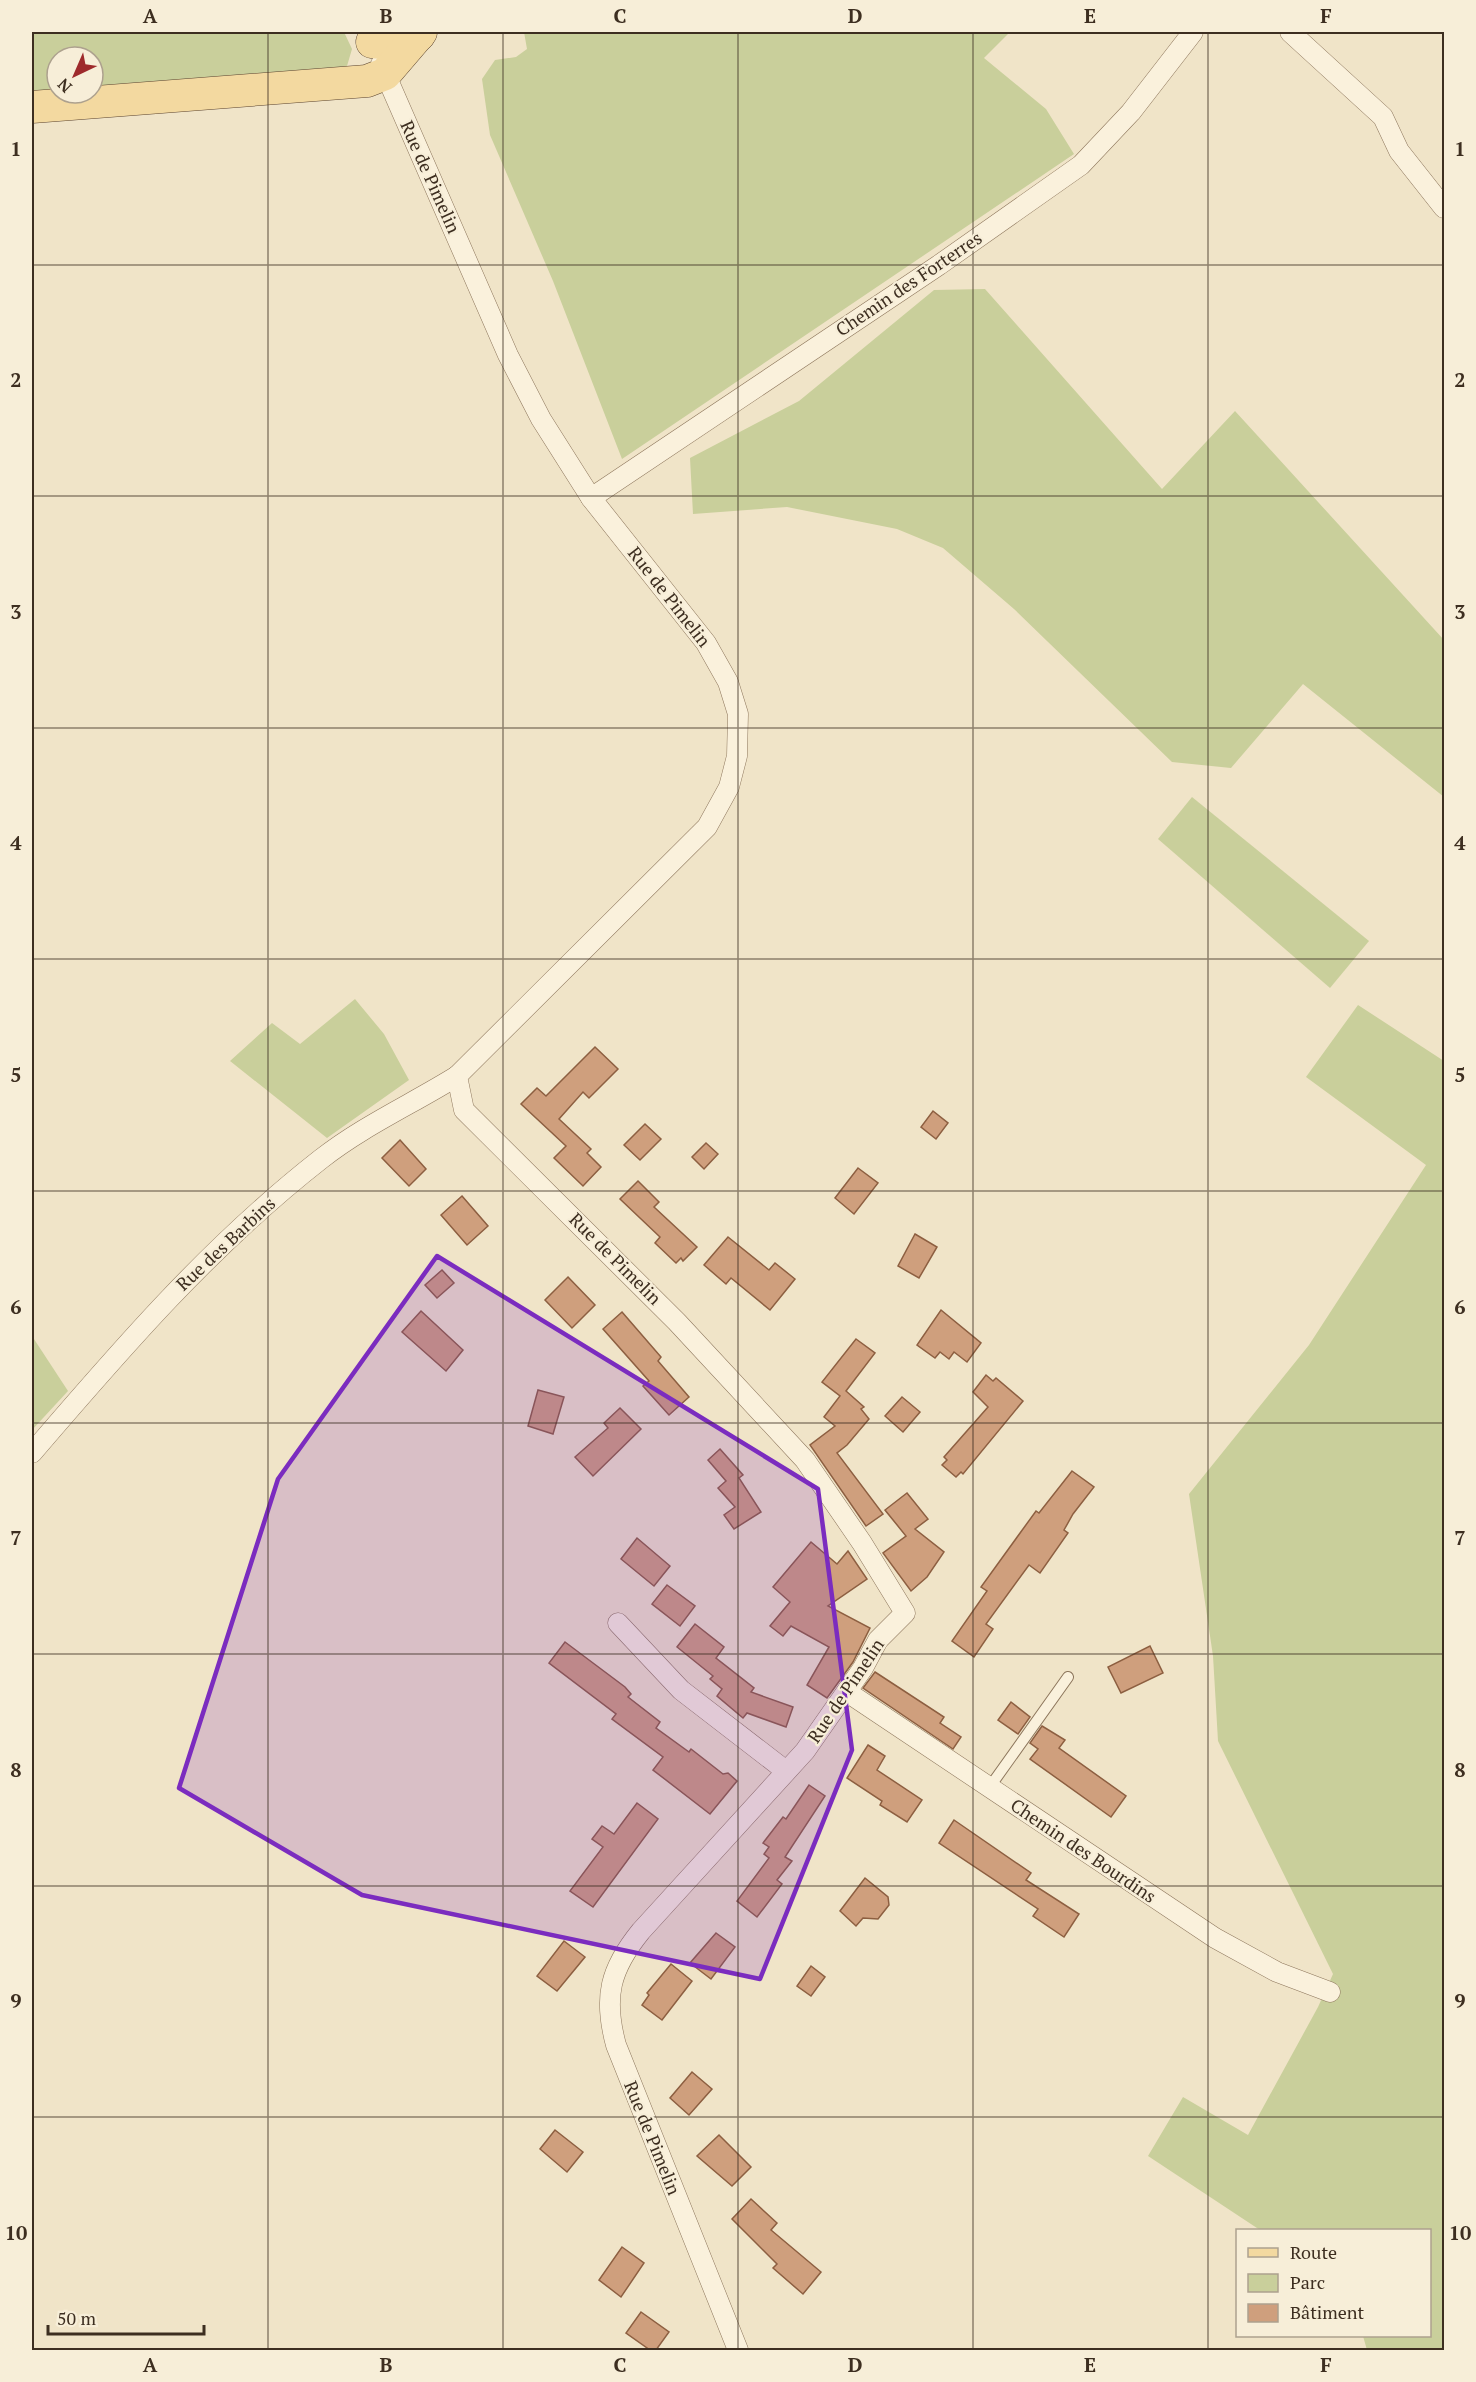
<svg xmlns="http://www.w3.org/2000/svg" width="1476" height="2382" font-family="'PT Serif',serif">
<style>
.green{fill:#c9cf9b}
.building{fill:#cf9f7d;stroke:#8d5f41;stroke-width:1.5}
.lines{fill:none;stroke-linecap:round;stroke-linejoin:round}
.lane-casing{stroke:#8d765c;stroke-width:12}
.street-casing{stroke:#8d765c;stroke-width:21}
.primary-casing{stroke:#5b4430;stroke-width:33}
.lane{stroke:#faf1dc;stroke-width:10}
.street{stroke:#faf1dc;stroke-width:20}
.primary{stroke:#f3d9a0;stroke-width:32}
.marked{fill:#7b2cbf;fill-opacity:0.2;stroke:#7b2cbf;stroke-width:4.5;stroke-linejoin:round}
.grid{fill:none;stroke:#3d2e20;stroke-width:1.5;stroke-opacity:0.55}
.labels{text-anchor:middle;stroke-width:4.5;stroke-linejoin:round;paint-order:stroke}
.street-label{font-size:18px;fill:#3d2e20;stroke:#f7eed8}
.neatline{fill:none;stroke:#3d2e20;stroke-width:2}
.grid-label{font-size:20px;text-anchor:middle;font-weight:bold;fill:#3d2e20}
</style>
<rect width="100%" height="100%" fill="#f0e4c8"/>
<g class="green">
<polygon points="32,32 344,32 352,49 347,66 338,73 93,93 93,57 57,57 57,93 32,97"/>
<polygon points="524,32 1010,32 984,58 1046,109 1074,154 622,459 553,281 490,135 482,79 495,60 516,57 527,49"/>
<polygon points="985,289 1162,489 1235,411 1444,640 1444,797 1303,684 1231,768 1172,762 1014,609 943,548 897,529 787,507 693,514 690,458 799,401 934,290"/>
<polygon points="1192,797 1369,941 1330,988 1158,839"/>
<polygon points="355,999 384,1034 409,1080 327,1138 230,1061 272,1023 300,1044"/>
<polygon points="1358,1005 1444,1061 1444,2350 1367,2350 1363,2336 1430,2336 1430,2230 1260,2230 1148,2156 1183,2097 1248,2135 1318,2007 1333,1974 1218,1741 1213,1656 1189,1494 1309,1345 1426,1165 1306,1077"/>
<polygon points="32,1336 68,1391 32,1430"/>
</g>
<g class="building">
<polygon points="595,1047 618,1069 589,1098 583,1092 559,1119 591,1149 587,1153 601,1167 583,1186 554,1158 566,1146 521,1104 537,1088 546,1096"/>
<polygon points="933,1111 948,1123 936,1139 921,1127"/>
<polygon points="645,1124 661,1139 640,1160 624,1145"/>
<polygon points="400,1140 426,1169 409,1186 382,1158"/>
<polygon points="706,1143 718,1154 704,1169 692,1157"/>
<polygon points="858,1168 878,1183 854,1214 835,1198"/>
<polygon points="638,1181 659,1202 654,1207 697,1247 683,1261 681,1258 676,1263 655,1243 660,1237 620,1199"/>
<polygon points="462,1196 488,1226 467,1245 441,1215"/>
<polygon points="915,1234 937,1247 919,1278 898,1266"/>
<polygon points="728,1237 769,1270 775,1263 795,1279 770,1310 731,1278 726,1284 704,1265"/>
<polygon points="442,1270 454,1283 437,1298 425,1285"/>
<polygon points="568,1277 595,1305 572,1328 545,1300"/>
<polygon points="941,1310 981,1343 967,1362 954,1352 949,1359 940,1352 935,1358 917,1345"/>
<polygon points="421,1311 463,1350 446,1371 402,1332"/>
<polygon points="622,1312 661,1357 658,1361 689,1397 669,1415 643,1386 649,1381 603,1329"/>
<polygon points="856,1339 875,1353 846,1391 864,1407 861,1409 869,1419 847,1445 837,1453 883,1514 866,1526 810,1445 835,1426 824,1417 840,1396 822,1382"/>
<polygon points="986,1375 993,1381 996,1378 1023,1401 963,1474 961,1472 956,1477 942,1465 947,1460 944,1457 988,1407 973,1392"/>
<polygon points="538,1390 564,1397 553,1434 528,1426"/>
<polygon points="902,1397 920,1412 903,1432 885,1416"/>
<polygon points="620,1408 641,1429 593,1476 575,1457 608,1428 604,1423"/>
<polygon points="720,1449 743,1475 739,1478 761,1512 734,1529 724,1515 735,1507 718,1488 726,1481 708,1460"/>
<polygon points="1072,1471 1094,1487 1073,1514 1064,1530 1068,1533 1040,1573 1029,1565 986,1624 993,1629 974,1657 952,1641 987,1591 981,1587 1036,1511 1039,1513"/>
<polygon points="907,1493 928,1519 915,1529 944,1552 927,1577 911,1591 883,1553 906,1536 885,1510"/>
<polygon points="637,1538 670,1566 654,1586 621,1559"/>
<polygon points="811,1542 837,1564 848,1551 867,1579 828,1606 870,1628 853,1662 827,1698 807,1685 829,1647 791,1626 783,1636 770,1626 790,1602 773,1587"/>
<polygon points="667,1585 695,1606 680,1626 652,1604"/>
<polygon points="695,1624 724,1647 716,1658 754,1688 751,1692 793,1707 786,1727 747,1713 743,1718 717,1696 722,1689 710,1679 713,1676 677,1647"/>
<polygon points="565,1642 625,1687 631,1694 628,1697 660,1722 656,1728 689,1752 691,1749 723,1774 728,1773 737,1781 710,1814 653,1770 663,1757 612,1719 616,1714 549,1663"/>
<polygon points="1150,1646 1163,1673 1121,1693 1108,1667"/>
<polygon points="875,1672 944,1717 940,1723 961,1737 953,1749 863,1688"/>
<polygon points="1011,1702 1030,1717 1018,1734 998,1720"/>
<polygon points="1042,1726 1065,1740 1059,1748 1126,1796 1111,1817 1030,1759 1038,1749 1030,1743"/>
<polygon points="868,1745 885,1756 877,1770 922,1800 907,1822 880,1805 882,1801 847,1778"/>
<polygon points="809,1785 825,1796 785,1857 792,1861 777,1880 782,1884 757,1917 737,1901 769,1858 764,1854 769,1847 763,1843 783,1817 786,1819"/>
<polygon points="637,1803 658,1819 593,1907 570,1891 603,1847 592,1839 602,1826 614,1834"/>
<polygon points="954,1820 1031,1873 1026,1880 1079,1914 1064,1937 1033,1916 1038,1909 939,1843"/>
<polygon points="865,1878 888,1897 889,1905 878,1919 863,1918 856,1926 840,1911"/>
<polygon points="716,1933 735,1947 711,1979 690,1963"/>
<polygon points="564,1941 585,1957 557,1991 537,1976"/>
<polygon points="671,1964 692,1981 662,2020 642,2005 649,1995 647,1993"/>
<polygon points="811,1966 825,1977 811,1996 797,1986"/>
<polygon points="692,2072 712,2089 689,2115 670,2098"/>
<polygon points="555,2130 583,2152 567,2172 540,2149"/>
<polygon points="719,2135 751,2167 732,2186 697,2156"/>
<polygon points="751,2199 777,2223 771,2230 821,2272 803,2294 773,2268 777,2264 732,2219"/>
<polygon points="622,2247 644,2263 621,2297 599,2280"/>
<polygon points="641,2312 669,2332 656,2350 650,2350 626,2333"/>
</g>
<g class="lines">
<g class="lane-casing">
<polyline id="lane" points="989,1788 1068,1677"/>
</g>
<g class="street-casing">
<g id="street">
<polyline points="1290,32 1383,117 1399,151 1444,208"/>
<path d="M 381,64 L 508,355 L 541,419 L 591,498 L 706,643 L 728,682 L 738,714 L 737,756 L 729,787 L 707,827 L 457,1076 L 464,1110 L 677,1322 L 805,1460 L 862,1543 L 905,1613 L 878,1640 L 863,1668 L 805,1751 L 641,1931 C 610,1969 603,1997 616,2045 L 738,2350"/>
<polyline points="591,498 939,265 1081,165 1131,112 1193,32"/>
<path d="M 32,1453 C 122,1348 211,1245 321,1159 C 363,1126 412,1104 457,1076"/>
<polyline points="618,1623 681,1690 786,1771"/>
<polyline points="847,1692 1215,1938 1277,1972 1330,1992"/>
</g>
</g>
<g class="primary-casing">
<g id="primary">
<polyline points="372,42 392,44 419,35"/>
<polyline points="32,107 367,81 385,74 421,32"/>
</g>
</g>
<use href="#lane" class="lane"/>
<use href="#street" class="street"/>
<use href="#primary" class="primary"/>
</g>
<path class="marked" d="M 437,1256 L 818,1489 L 852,1750 L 760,1979 L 362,1895 L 179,1788 L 278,1479 Z"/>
<path class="grid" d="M 268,32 L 268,2350M 503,32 L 503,2350M 738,32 L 738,2350M 973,32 L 973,2350M 1208,32 L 1208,2350M 32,265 L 1444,265M 32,496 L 1444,496M 32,728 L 1444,728M 32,959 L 1444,959M 32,1191 L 1444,1191M 32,1423 L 1444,1423M 32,1654 L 1444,1654M 32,1886 L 1444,1886M 32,2117 L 1444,2117"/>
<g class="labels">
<g class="street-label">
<text transform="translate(430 177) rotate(66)" y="6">Rue de Pimelin</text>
<text transform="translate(909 284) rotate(-34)" y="6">Chemin des Forterres</text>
<text transform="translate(669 597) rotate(52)" y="6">Rue de Pimelin</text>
<text transform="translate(226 1244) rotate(-43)" y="6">Rue des Barbins</text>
<text transform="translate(615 1259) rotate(45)" y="6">Rue de Pimelin</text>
<text transform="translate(846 1691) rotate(-56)" y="6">Rue de Pimelin</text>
<text transform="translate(1083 1851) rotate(34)" y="6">Chemin des Bourdins</text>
<text transform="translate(652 2138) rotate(68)" y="6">Rue de Pimelin</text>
</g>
</g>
<rect width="1476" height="2382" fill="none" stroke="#f7eed8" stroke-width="66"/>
<rect x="1236" y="2229" width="195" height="108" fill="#f7eed8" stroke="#ada18e" stroke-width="1.5"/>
<rect x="1248" y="2248" width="30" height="9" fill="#f3d9a0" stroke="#ada18e" stroke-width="1.5"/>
<text x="1290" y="2259" font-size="18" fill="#3d2e20">Route</text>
<rect x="1248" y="2274" width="30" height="18" fill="#c9cf9b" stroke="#ada18e" stroke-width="1.5"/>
<text x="1290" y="2289" font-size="18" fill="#3d2e20">Parc</text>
<rect x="1248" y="2304" width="30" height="18" fill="#cf9f7d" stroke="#ada18e" stroke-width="1.5"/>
<text x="1290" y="2319" font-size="18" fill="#3d2e20">Bâtiment</text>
<g transform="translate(75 75) rotate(224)"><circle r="28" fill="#f7eed8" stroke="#ada18e" stroke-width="1.5"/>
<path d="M0-4.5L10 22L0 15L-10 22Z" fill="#9e2a2b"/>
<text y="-9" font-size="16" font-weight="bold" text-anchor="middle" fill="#3d2e20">N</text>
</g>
<path d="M48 2325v9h156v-9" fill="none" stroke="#3d2e20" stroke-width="3"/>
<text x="57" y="2325" font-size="18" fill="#3d2e20" stroke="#f7eed8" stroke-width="4.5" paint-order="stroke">50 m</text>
<rect x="33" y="33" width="1410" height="2316" class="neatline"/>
<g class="grid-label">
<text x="150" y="23">A</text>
<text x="386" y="23">B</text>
<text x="620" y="23">C</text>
<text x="855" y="23">D</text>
<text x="1090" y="23">E</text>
<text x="1326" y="23">F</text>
<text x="16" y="156">1</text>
<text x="1460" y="156">1</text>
<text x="16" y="387">2</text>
<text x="1460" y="387">2</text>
<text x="16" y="619">3</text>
<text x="1460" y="619">3</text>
<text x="16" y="850">4</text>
<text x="1460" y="850">4</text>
<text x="16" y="1082">5</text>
<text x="1460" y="1082">5</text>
<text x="16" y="1314">6</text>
<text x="1460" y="1314">6</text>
<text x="16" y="1545">7</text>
<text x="1460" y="1545">7</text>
<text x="16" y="1777">8</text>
<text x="1460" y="1777">8</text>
<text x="16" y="2008">9</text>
<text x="1460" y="2008">9</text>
<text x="16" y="2240">10</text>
<text x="1460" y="2240">10</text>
<text x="150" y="2372">A</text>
<text x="386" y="2372">B</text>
<text x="620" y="2372">C</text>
<text x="855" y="2372">D</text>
<text x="1090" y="2372">E</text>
<text x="1326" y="2372">F</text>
</g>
</svg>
